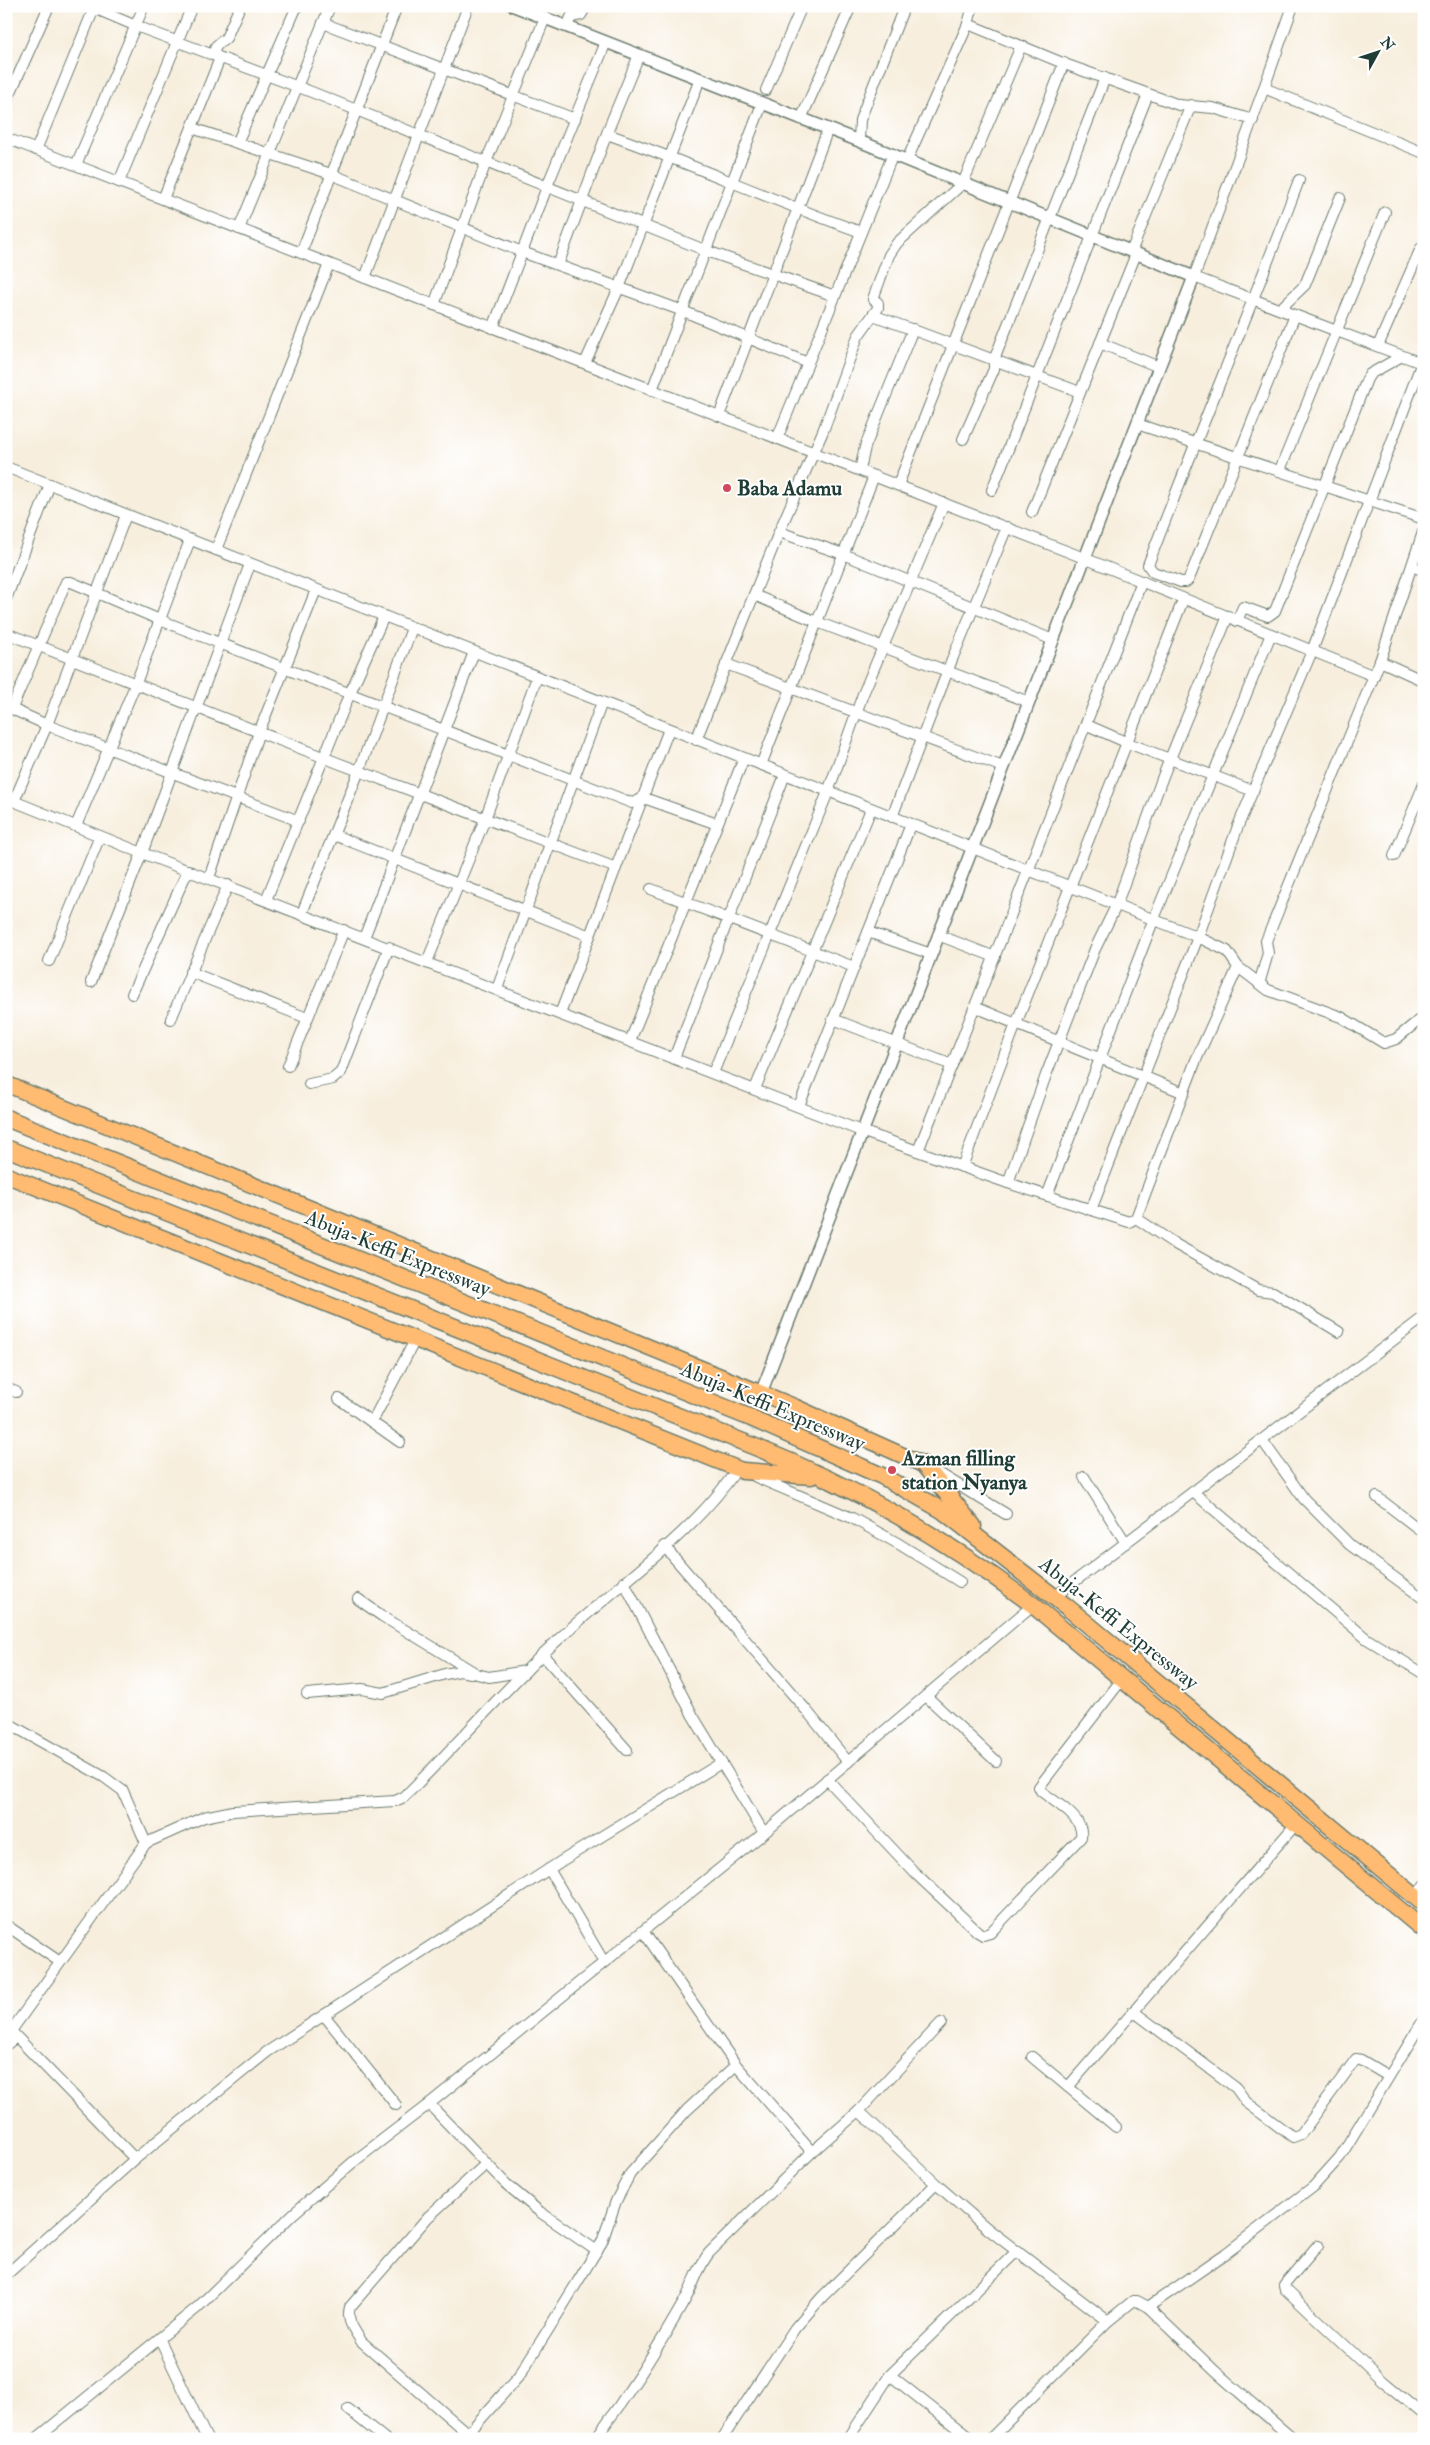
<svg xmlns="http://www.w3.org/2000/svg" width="1430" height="2445" font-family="'IM FELL Double Pica',serif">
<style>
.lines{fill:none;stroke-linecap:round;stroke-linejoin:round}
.minor-casing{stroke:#6b7b6f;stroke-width:12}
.tertiary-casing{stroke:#6b7b6f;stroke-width:14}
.primary-casing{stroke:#6b7b6f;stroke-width:18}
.trunk-casing{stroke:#6b7b6f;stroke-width:19}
.minor{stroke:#fff;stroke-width:10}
.tertiary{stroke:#fff;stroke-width:11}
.primary{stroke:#febb71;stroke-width:15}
.trunk{stroke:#febb71;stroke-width:16}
.poi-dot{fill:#d1495b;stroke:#fff;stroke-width:2}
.labels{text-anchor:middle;stroke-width:4;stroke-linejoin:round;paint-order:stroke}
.poi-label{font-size:21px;font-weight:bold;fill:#1f3d34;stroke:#fff;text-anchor:start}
.street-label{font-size:21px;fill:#1f3d34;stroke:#fff}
</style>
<rect width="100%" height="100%" fill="#fff"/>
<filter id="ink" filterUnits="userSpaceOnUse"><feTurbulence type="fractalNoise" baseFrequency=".02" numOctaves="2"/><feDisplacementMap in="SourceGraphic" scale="10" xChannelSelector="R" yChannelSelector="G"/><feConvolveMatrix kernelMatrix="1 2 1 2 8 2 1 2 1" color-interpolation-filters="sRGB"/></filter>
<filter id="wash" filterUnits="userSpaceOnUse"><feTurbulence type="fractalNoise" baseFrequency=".0096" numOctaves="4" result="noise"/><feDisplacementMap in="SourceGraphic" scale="20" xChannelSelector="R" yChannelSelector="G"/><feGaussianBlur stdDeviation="1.12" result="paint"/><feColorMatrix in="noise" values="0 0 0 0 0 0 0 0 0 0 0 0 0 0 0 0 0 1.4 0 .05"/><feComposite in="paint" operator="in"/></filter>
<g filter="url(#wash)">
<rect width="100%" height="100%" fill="#f7eedd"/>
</g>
<g filter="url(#ink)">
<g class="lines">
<g class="minor-casing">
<g id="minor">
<polyline points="89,6 136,26 309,91 707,251 835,296"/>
<polyline points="323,23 575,119"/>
<polyline points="968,24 1070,66 1179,105 1213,108 1253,120"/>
<polyline points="567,27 571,17 581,15 586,6"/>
<polyline points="213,55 216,46 226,38 240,6"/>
<polyline points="1264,88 1293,6"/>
<polyline points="766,90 802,6"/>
<polyline points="6,103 49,6"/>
<polyline points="801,119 851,6"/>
<polyline points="192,128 331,174 522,252 683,311 808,363"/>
<path d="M 607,134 C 693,164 775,202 861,232"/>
<polyline points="6,138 1084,558 1374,676"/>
<polyline points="859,141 860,120 904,7"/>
<polyline points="237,143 297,6"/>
<polyline points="36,150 95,6"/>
<polyline points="1424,153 1264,88 1194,277 1424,364"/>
<polyline points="907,160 968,24 973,6"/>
<polyline points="76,165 144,6"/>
<polyline points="119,182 192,6"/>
<polyline points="163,199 220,58"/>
<polyline points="239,229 330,6"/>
<polyline points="1131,252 1191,105"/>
<polyline points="301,253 397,6"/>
<polyline points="558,265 610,125 639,55"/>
<polyline points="365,278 468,6"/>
<polyline points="434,305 486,162 545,18"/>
<polyline points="1280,309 1305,285 1340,198"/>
<polyline points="873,315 1080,392"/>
<path d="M 1295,315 L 1189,579 L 1186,582 L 1181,582 L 1153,572 L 1148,565 C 1197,436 1251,309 1299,180"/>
<polyline points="493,328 550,179 606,42"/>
<polyline points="1100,343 1159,367"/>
<polyline points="1378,346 1421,248"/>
<polyline points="585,363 619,288 700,79"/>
<polyline points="652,390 762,104"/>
<polyline points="719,416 828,129"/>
<polyline points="1137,424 1424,519"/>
<polyline points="777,439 893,154"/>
<polyline points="963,439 994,369 994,360 1105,78"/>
<polyline points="6,467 1198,937 1227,951 1238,967 1268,990 1341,1017 1384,1043 1396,1039 1424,1016"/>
<polyline points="860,470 865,447 913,329"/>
<polyline points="1280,470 1385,212"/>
<polyline points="898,485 1064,63"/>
<polyline points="992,490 1148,94"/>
<polyline points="1032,512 1136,254"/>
<polyline points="779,532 843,554 1053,640"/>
<polyline points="216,550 329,264"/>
<polyline points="1412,566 1424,571"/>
<polyline points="754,595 817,622 1029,702"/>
<polyline points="6,599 50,484"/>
<polyline points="1237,621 1243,607 1268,616 1275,611 1367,379 1370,374 1402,356"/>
<polyline points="6,633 338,763 616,868"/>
<polyline points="1380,661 1424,681"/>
<polyline points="726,664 1003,767"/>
<polyline points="1087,725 1128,743 1253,791"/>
<polyline points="696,740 779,532 823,431 858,336 878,308 878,303 873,299 889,255 897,243 963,183 1021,46"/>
<polyline points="761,765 874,476"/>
<polyline points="6,798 142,853 861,1131 1008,1183 1129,1222 1136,1218 1196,1060 1238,967"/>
<polyline points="14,801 47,725 126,515"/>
<polyline points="892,817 953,657 1007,527"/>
<polyline points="299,821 47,725 14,710 12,708 66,582 71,582 160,620 632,803 644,798 717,824"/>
<polyline points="76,826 136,683 190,540"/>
<polyline points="334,835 590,936"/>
<polyline points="1394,856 1424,784"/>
<polyline points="209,878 259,732 316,590"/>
<polyline points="651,889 854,967"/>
<polyline points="266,900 350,693 384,616"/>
<polyline points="302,913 359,771 412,628"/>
<polyline points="868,932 931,954"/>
<polyline points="938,935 995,957"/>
<polyline points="364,938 474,652"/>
<polyline points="49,961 100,836"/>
<polyline points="427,962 485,819 537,677"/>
<polyline points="190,972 307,1018"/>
<polyline points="91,982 142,853 250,564"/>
<polyline points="1259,984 1268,953 1266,941 1380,661 1424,529"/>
<polyline points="497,989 602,702"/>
<polyline points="132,994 188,870"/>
<polyline points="975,1007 1184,1093"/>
<polyline points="560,1014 669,729"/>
<polyline points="171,1019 228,885"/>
<polyline points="833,1019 952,1065"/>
<polyline points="630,1041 744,758"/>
<polyline points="674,1058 785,775"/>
<polyline points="288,1066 344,930"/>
<polyline points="713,1073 828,792 863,694 944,503"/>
<polyline points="309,1084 333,1079 341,1072 389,947"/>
<polyline points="755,1089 871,809"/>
<polyline points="799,1106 911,824"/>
<polyline points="918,1151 1142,581"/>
<polyline points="962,1167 1016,1024 1183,600"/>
<polyline points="1008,1183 1046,1075 1095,949 1116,906 1163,776 1228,616"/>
<polyline points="1047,1196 1153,921 1271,634"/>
<polyline points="1091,1210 1198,937 1238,826 1312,651 1424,357"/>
<polyline points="1136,1218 1175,1244 1258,1290 1273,1292 1339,1332"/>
<polyline points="6,1388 16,1392"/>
<polyline points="339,1399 400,1442"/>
<polyline points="372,1422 415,1340"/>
<polyline points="1262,1440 1304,1499 1350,1545 1424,1599"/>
<polyline points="932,1469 1006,1514"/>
<polyline points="756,1477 852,1518 899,1544 960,1582"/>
<polyline points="1084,1477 1126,1543"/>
<polyline points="1193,1492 1367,1639 1424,1674"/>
<polyline points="1377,1497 1424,1533"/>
<polyline points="664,1546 807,1711 848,1762"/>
<polyline points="624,1582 693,1716 764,1833"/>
<polyline points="1054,1597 1424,1317"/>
<polyline points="358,1599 382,1616 477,1674 489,1677 526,1671"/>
<polyline points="542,1654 627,1750"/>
<polyline points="307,1694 362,1689 383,1693 445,1674 460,1671 471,1673"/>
<polyline points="926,1696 996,1761"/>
<polyline points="6,1722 104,1777 123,1791 146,1843"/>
<path d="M 827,1779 L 915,1873 L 978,1932 L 983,1935 L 990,1933 L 1081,1837 C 1085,1818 1054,1802 1041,1791 L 1039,1787 L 1123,1678"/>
<polyline points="549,1869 604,1962"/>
<polyline points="1416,1897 1424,1885"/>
<polyline points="6,1925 60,1962"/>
<polyline points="643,1931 736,2065 812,2152"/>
<polyline points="1133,2011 1236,2088 1246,2102 1293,2137 1301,2134 1356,2059 1361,2060 1388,2076"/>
<polyline points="324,2015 396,2105"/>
<polyline points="6,2026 135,2159"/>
<path d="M 11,2031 L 146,1843 L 204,1817 L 233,1811 L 395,1801 L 404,1797 C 460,1742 511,1681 570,1629 C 624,1581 697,1529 737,1469"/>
<polyline points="6,2045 16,2037"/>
<polyline points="1032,2057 1116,2127"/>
<polyline points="1068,2087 1296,1824"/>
<polyline points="429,2104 506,2184 540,2212 597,2251"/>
<polyline points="859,2111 936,2184 988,2229 1108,2321"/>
<polyline points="1318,2245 1284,2285 1285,2289 1383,2381 1424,2415"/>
<polyline points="6,2275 135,2159 267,2052 563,1860 721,1763"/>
<polyline points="1148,2307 1225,2254 1313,2187 1340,2157 1424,2019"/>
<polyline points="160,2340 207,2439"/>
<polyline points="890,2375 971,2439"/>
<polyline points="348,2409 385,2439"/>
<polyline points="36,2439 198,2307 293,2214 352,2163 429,2104 764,1833 1033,1605"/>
<polyline points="463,2439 519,2376 551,2325 602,2242 616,2201 630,2174 687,2110 736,2065"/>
<path d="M 474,2439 L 361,2341 C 354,2329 346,2321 350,2307 L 428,2217 L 486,2164"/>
<path d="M 595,2439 C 628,2395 658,2348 685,2300 C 694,2284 698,2267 709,2253 L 812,2152 L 859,2111 L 941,2023"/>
<polyline points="722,2439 795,2328 822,2297 936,2184"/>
<polyline points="848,2439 890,2375 1017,2251"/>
<polyline points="990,2439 1108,2321 1133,2301 1137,2301 1148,2307 1216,2372 1293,2439"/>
</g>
</g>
<g class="tertiary-casing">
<polyline id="tertiary" points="514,6 859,141 1194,277 761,1393"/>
</g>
<g class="primary-casing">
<g id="primary">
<polyline points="6,1084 795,1407 924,1465"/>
<polyline points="6,1175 743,1471"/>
</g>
</g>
<g class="trunk-casing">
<g id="trunk">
<polyline points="6,1118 751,1418 882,1476 942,1510 1067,1607 1424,1904"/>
<path d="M 6,1148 L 753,1446 C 857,1488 943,1537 1033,1605 L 1424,1930"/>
<polyline points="924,1465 973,1526"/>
<polyline points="743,1471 811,1476"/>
</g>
</g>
<use href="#minor" class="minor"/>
<use href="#tertiary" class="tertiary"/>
<use href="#primary" class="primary"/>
<use href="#trunk" class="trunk"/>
</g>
</g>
<g class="poi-dot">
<circle cx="727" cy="488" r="5"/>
<circle cx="892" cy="1470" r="5"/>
</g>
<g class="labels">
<g class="poi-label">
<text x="737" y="495">Baba Adamu</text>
<text x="902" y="1465">Azman filling<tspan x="902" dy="24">station Nyanya</tspan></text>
</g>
<g class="street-label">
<text transform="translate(398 1253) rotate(22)" y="7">Abuja-Keffi Expressway</text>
<text transform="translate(773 1406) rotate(23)" y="7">Abuja-Keffi Expressway</text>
<text transform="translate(1119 1623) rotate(39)" y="7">Abuja-Keffi Expressway</text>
</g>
</g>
<rect width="1430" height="2445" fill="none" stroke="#fff" stroke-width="25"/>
<g transform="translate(1378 52) rotate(50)" stroke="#ffffff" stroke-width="4" paint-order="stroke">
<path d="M0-4L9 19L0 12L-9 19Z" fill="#1f3d34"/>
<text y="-8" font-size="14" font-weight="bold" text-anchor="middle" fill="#1f3d34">N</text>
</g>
</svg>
